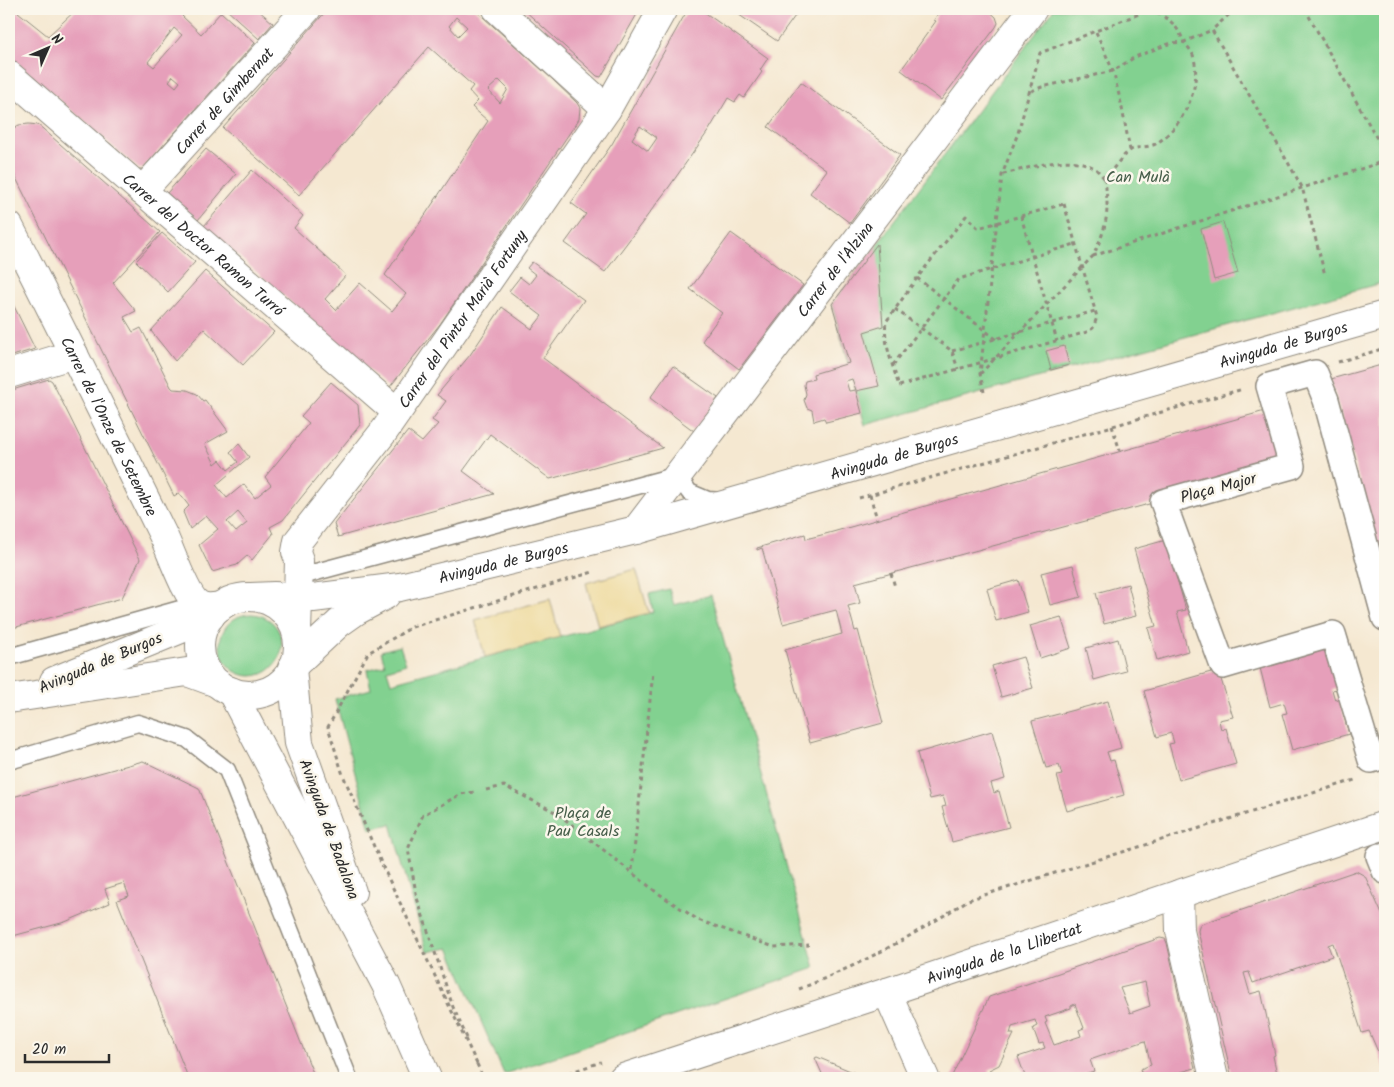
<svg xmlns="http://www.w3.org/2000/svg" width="1394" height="1087" font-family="Kalam,sans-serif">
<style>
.green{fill:#82d190;stroke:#567e5e}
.sand{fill:#eeda9e;stroke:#8c8264}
.building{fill:#e69fba;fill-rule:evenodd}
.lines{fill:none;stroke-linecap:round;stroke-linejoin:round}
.service-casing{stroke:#908a7e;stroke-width:19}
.pedestrian-casing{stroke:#908a7e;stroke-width:28}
.minor-casing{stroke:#908a7e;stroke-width:30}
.tertiary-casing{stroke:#908a7e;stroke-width:30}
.path{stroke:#908a7e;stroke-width:3;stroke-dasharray:4 4;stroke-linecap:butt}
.service{stroke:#fff;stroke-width:16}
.pedestrian{stroke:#fff;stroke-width:25}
.minor{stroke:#fff;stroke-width:28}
.tertiary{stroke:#fff;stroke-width:28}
.labels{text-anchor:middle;stroke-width:5;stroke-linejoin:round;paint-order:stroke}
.street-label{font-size:16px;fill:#2b2b2b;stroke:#fbf7ec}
.park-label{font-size:16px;fill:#455d49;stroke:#fbf7ec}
</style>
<rect width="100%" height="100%" fill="#fbf7ec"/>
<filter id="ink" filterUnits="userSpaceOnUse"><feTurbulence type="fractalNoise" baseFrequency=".02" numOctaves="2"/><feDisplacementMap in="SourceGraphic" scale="10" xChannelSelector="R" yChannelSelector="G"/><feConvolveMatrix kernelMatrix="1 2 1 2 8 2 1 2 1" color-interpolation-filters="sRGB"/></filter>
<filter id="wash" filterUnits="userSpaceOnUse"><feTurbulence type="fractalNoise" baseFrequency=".0096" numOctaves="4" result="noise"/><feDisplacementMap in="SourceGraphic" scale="20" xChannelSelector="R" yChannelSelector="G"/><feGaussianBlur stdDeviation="1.12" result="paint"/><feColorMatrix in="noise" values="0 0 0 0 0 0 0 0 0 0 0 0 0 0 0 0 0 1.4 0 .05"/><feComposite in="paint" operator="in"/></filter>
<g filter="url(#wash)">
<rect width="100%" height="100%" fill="#f5e8d1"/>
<g class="green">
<polygon points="1054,9 1385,9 1385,282 865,425 832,304"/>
<polygon points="669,589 674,605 711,595 815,968 504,1074 449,948 427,952 391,824 370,829 335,699 371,689 367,670 385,665 381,651 400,646 406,664 387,670 391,683 653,612 649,594"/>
<circle cx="251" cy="645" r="31"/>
</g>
<g class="sand">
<polygon points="636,569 649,613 598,626 586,583"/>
<polygon points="550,599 560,637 485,657 475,620"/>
</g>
<g id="blocks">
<g class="building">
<path d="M 9,9 L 21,9 L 18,12 L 48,36 L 77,9 L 188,9 L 182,16 L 201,34 L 221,12 L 255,43 L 142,169 L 139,169 L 9,56 ZM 174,28 L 182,35 L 154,67 L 148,62 ZM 173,76 L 180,82 L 176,87 L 169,81 Z"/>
<polygon points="226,9 257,9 273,23 259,39"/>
<path d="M 328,9 L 474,9 L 552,79 L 577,103 L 580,108 L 579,119 L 440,324 L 389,388 L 204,226 L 252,170 L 303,216 L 294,228 L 346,275 L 325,299 L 336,310 L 360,283 L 392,311 L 406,294 L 385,275 L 488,121 L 472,107 L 478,101 L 469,91 L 473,86 L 429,47 L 299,195 L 223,128 ZM 456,17 L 467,27 L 458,36 L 449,26 ZM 499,80 L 508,89 L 500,103 L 488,90 Z"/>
<polygon points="523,9 640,9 601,77 597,76"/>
<path d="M 688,9 L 700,9 L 768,58 L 760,70 L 762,72 L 744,98 L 740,95 L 735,102 L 728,98 L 709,130 L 669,187 L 605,272 L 565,243 L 586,214 L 571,203 L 612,144 ZM 640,126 L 657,138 L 648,151 L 632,139 Z"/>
<polygon points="732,9 800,9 777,41 732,10"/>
<polygon points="935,9 987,9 996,17 998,23 996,27 941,100 901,70 936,21 934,20 939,12"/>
<polygon points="801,82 900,155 850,223 810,193 827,170 768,127"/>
<path d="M 29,124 L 38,125 L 43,129 L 160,232 L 113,283 L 136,311 L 124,317 L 133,332 L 141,328 L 171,387 L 173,389 L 187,390 L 197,394 L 203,401 L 205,400 L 228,431 L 205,444 L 215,464 L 220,460 L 228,470 L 238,462 L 230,452 L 239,444 L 249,457 L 216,485 L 227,498 L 244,484 L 255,498 L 271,485 L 265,477 L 309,423 L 301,416 L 331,382 L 358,405 L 360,425 L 283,520 L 270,527 L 273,534 L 252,560 L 248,555 L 237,565 L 212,572 L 199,545 L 218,529 L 206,516 L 190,529 L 183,512 L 189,506 L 179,493 L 174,496 L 9,164 L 10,130 L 19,125 ZM 238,512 L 247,523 L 236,532 L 227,522 Z"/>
<polygon points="206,149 236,174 198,220 167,193"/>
<polygon points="1223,222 1238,273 1214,280 1201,229"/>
<polygon points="162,233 195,262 168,292 136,261"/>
<polygon points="731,233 803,285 739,369 702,341 722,313 690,289"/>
<path d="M 877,244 L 883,326 L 864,332 L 879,386 L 856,391 L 862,413 L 826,422 L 824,418 L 814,421 L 812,410 L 807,408 L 804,400 L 806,394 L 804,385 L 805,381 L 814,379 L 813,374 L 849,363 L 832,304 ZM 852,379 L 856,390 L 849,391 L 846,381 Z"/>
<polygon points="532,262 584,300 543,358 663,448 550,479 490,434 463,471 494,494 338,537 334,524 408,431 422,442 438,424 432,420 446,401 437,395 470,355 502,307 532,329 542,316 509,291 520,277 529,284 536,275 527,268"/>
<polygon points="205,271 274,332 243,365 204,329 175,361 151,331"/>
<polygon points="9,296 35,349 9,357"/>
<polygon points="1064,346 1069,365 1051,370 1046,351"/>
<polygon points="1385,364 1385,588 1365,501 1331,379"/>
<polygon points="673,366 718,398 694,431 650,398"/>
<polygon points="49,379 52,381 140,559 122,598 9,629 9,513 15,509 9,496 9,391"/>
<polygon points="1272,409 1288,462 1242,479 855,583 860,603 848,606 855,631 858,630 883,723 810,743 785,650 842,634 836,610 783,624 762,548 757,550 757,548 805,534 806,539 829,533"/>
<polygon points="1166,540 1186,610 1177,612 1188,651 1157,660 1148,628 1156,626 1134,549"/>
<polygon points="1073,565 1081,597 1050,605 1041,573"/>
<polygon points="1018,580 1028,612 996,621 987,589"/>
<polygon points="1128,584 1136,616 1104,624 1096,593"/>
<polygon points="1061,617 1071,648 1040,658 1030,626"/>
<polygon points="1118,639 1126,671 1094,680 1086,648"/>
<polygon points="1333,640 1345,687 1332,690 1335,700 1339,698 1349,734 1292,750 1282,714 1287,713 1284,703 1270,707 1258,660"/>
<polygon points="1023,657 1033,688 1001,697 992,666"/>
<polygon points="1218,670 1233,717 1219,720 1221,730 1226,728 1236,764 1179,780 1169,744 1174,743 1171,733 1157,737 1144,691"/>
<polygon points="1108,701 1121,748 1107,752 1110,761 1114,760 1124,795 1067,811 1057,776 1062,775 1059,765 1046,768 1032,721"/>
<polygon points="992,731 1005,779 991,783 994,793 999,791 1009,827 952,842 942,807 946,806 943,796 930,799 917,753"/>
<polygon points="143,761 199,788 315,1078 180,1078 187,1075 117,900 129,896 124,883 105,889 110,903 65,922 9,937 9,798"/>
<polygon points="1356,871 1365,876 1385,921 1385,1068 1369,1031 1362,1033 1333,943 1328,945 1332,956 1253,983 1249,972 1244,973 1250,994 1261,991 1275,1055 1273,1056 1278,1078 1232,1078 1198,931 1199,927 1201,924"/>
<path d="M 1160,938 L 1165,939 L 1167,943 L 1195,1068 L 1160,1078 L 1143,1078 L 1140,1069 L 1151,1065 L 1145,1041 L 1090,1060 L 1094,1071 L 1072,1078 L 1019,1078 L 1025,1076 L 1018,1057 L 1045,1048 L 1043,1043 L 1039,1044 L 1033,1028 L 1037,1026 L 1035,1020 L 1012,1027 L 1010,1034 L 1014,1034 L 999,1065 L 989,1070 L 993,1078 L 951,1078 L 989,997 ZM 1145,982 L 1150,1006 L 1130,1013 L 1120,988 ZM 1075,1004 L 1084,1028 L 1079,1030 L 1081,1036 L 1054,1045 L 1045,1023 L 1047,1022 L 1045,1017 L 1071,1008 L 1071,1006 Z"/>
<polygon points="817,1057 867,1078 824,1078 815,1058"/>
</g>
</g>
</g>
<g filter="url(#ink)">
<use href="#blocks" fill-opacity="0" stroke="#908a7e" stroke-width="1"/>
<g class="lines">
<g class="service-casing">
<g id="service">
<polyline points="294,581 299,577 316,572 678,475 689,492 708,500 723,501"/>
<polyline points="9,657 198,604"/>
<polyline points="9,761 138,723 187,739 227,770 349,1078"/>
</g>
</g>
<g class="pedestrian-casing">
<g id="pedestrian">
<polyline points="1385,618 1326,400 1315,373 1269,386 1292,466 1163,502 1223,666 1333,634 1371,760 1385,756"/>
<polyline points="1379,856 1385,871"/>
</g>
</g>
<g class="minor-casing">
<g id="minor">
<polyline points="497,9 607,109"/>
<path id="s1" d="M 9,75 L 397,412"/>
<path id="s2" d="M 142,191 L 307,9"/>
<path id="s3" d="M 9,226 C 62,329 113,433 164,537 C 171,552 186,596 198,604 C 205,609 214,607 221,606"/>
<polyline points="9,374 74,354"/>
<path id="s4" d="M 636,530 L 1033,9"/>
<path id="s5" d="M 297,634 L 299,560 L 296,552 L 298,541 L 385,430 L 607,109 L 663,9"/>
<polyline points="1179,894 1180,931 1214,1078"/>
<polyline points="887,992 925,1078"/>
<path id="s6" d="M 623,1078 L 887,992 L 1385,825"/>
</g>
</g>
<g class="tertiary-casing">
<g id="tertiary">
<path id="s7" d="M 251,597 L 274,596 L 313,598 L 400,587 L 636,530 L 1385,315"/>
<circle cx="249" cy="646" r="49"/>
<polyline points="294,665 339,623 356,611 386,595"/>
<polyline points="292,668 299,743 352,892"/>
<polyline points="54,681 210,617"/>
<polyline points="231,691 386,985 427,1078"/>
<polyline points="9,699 187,672 217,683"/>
</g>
</g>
<g class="path">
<polyline points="1235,9 1212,30 1302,187 1325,275"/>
<polyline points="1305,9 1385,153"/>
<polyline points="1096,32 1113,71 1121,103 1130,150"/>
<path d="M 1003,174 C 1028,169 1071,152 1094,168 C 1098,170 1101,175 1105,179"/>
<path d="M 1064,204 L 1097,317 L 1093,328 L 1087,332 L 899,386 C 893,366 883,342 886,322 L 917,278 L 966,216 L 978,228 Z"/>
<polyline points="1021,216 1057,341"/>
<polyline points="1093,256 1385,161"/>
<polyline points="917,278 996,339"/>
<polyline points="895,309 952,351 958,369"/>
<polyline points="952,351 1095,311"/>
<polyline points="1338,362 1385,348"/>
<polyline points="893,365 959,279 1075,244"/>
<path d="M 980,374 L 1093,256 C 1108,225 1109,212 1105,179 C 1111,172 1123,154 1131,150 C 1139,146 1150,148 1157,143 C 1183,126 1203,86 1193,55 C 1191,50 1187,46 1184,42 L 1171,43 L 1135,57 L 1113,71 L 1042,87 L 1029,92"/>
<path d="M 984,392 L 980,374 L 1002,175 L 1018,133 L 1040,53 L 1149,10 C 1168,17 1176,23 1184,42 L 1212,30"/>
<polyline points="1112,426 1120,451"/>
<polyline points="870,495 877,519"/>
<polyline points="859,498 1243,389"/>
<polyline points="891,573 895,587"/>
<polyline points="486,790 504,786 557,813 655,891 698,920 774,947 809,945"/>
<polyline points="632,870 653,672"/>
<path d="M 799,989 C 858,966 915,935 968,900 L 1355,780"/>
<polyline points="467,1038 453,1007 417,898 408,849 423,815 461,794 475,792"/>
<polyline points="477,1064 382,865 343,775 328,727 368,653 412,627 593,572"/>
<polyline points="477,1064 483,1078"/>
<polyline points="554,1078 601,1062"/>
</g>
<use href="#service" class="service"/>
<use href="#pedestrian" class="pedestrian"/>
<use href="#minor" class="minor"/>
<use href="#tertiary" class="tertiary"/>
</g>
</g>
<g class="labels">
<g class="street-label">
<text dy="6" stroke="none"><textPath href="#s2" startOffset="122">Carrer de Gimbernat</textPath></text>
<text dy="6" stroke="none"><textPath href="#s1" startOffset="258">Carrer del Doctor Ramon Turró</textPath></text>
<text dy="6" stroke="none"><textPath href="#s4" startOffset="328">Carrer de l'Alzina</textPath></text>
<text dy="6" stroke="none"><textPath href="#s5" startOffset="370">Carrer del Pintor Marià Fortuny</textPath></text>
<text dy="6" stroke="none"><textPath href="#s7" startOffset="1066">Avinguda de Burgos</textPath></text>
<text dy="6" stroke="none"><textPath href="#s3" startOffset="224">Carrer de l'Onze de Setembre</textPath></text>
<text dy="6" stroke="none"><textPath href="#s7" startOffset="661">Avinguda de Burgos</textPath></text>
<text transform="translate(1218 487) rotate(-15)" y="6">Plaça Major</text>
<text dy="6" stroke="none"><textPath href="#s7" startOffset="256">Avinguda de Burgos</textPath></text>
<text transform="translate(100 662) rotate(-23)" y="6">Avinguda de Burgos</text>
<text transform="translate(330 829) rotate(70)" y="6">Avinguda de Badalona</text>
<text dy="6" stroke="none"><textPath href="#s6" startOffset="401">Avinguda de la Llibertat</textPath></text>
</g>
<g class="park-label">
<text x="1138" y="182">Can Mulà</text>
<text x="583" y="818">Plaça de<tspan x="583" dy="18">Pau Casals</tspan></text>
</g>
</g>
<rect width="1394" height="1087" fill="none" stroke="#fbf7ec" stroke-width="30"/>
<g transform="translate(48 48) rotate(45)" stroke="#fbf7ec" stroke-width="4" paint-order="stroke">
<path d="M0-4L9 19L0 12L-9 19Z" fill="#2b2b2b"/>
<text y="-8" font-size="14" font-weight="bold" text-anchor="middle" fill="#2b2b2b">N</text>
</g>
<path d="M25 1054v8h84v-8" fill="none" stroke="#2b2b2b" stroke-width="2.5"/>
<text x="32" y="1054" font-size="15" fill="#2b2b2b" stroke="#fbf7ec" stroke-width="4" paint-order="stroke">20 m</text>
</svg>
